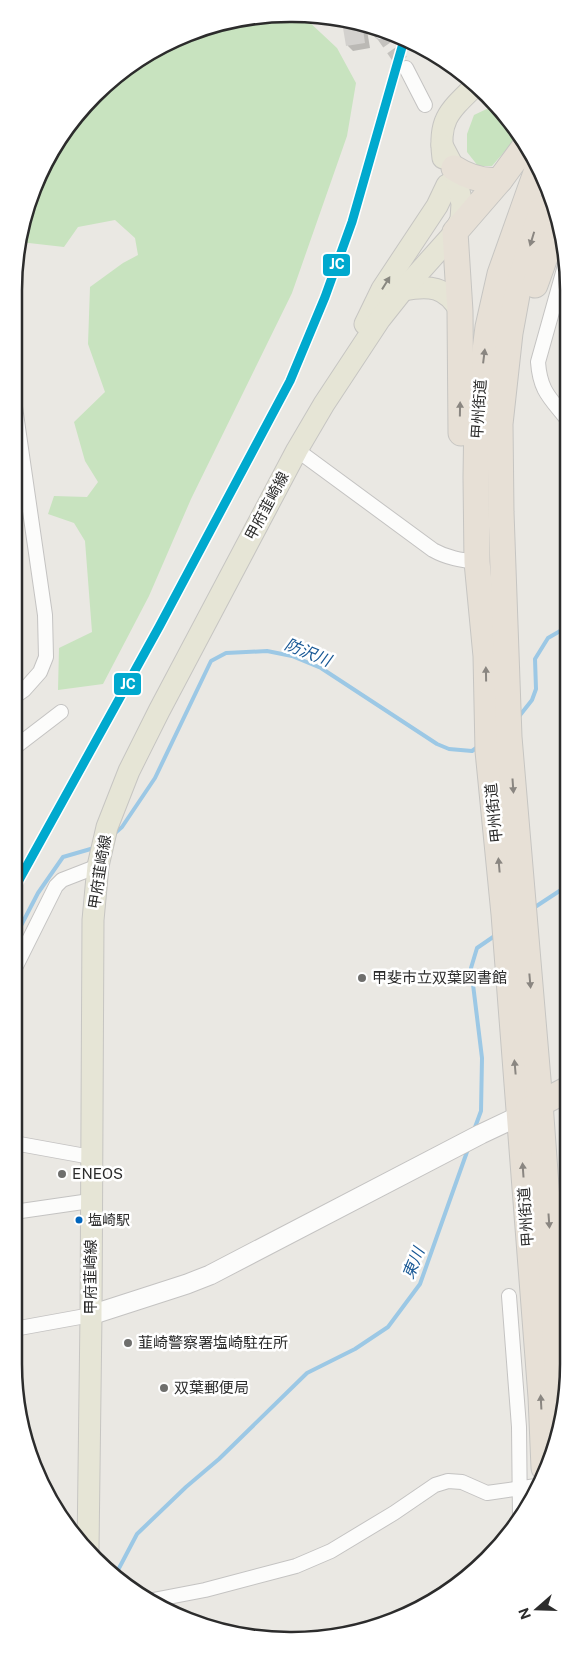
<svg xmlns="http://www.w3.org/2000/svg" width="582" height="1654" font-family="'Public Sans','Noto Sans JP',sans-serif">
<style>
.green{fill:#c8e3bf}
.shadow{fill:#0003}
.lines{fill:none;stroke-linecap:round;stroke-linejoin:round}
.stream{stroke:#9cc8e5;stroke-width:4}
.building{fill:#d3d1ce}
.street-tunnel{stroke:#c4c2be;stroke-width:14;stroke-dasharray:14 7;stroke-linecap:butt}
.street-casing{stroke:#c4c3c2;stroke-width:16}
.secondary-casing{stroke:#c4c3c2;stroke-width:21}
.primary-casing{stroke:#c6c5c2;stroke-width:23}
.highway-casing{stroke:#c6c5c2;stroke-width:27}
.street{stroke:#fcfcfb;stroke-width:14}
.secondary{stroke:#fcfcfb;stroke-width:19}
.primary{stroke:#e6e5d6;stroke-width:21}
.highway{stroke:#e7e0d6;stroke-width:25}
.rail-1-casing{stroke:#fff;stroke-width:12}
.rail-1{stroke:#00a9ce;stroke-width:9}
.oneway{fill:#8a8681}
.oneway2{fill:#898881}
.poi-dot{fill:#6e6e6c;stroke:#fff;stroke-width:2}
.bus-dot{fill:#0065bd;stroke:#fff;stroke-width:2}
.labels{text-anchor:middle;stroke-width:5;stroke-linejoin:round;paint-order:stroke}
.bus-label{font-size:14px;fill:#2c2c2c;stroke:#fff;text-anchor:start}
.street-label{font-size:15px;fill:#2c2c2c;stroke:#fff}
.poi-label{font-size:15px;fill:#2c2c2c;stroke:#fff;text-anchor:start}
.water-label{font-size:16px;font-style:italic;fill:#185895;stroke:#fff}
.rim{fill:none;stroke:#2c2c2c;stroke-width:2.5}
.line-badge{stroke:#fff;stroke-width:2}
.badge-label{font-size:14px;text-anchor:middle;font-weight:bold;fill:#fff}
</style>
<rect width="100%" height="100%" fill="#eae8e3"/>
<g class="green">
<polygon points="281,18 306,19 337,48 356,83 347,136 292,293 191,499 149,596 103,684 58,690 59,648 92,632 85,541 74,523 48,514 54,496 87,497 98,482 85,461 74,422 105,392 88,344 90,287 123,263 138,255 135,238 115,220 78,227 64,247 20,242 23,220 71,122 117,82 120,83 122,77 152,51 222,27"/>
<polygon points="493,106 499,108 518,136 492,166 478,166 467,152 467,134 474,115"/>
</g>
<polygon class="shadow" points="343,22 366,24 370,48 353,51 348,46"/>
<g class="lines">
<g class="stream">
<polyline points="517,719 532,700 536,689 535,659 548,638 567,627"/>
<polyline points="114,834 122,827 155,778 211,661 226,653 267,651 292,656 321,668 437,744 449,749 472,751 479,746"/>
<polyline points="532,909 567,886"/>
<polyline points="14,939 38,893 63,857 94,848"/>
<polyline points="474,1130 481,1111 482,1058 471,968 477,948 496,935"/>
<polyline points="117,1572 137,1534 186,1487 219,1459 307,1373 355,1349 388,1327 420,1284 468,1149"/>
</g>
</g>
<polygon class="building" points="342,22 362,23 365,43 346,46"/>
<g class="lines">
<polyline class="street-tunnel" points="381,32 406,68"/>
<g class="street-casing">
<g id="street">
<polyline points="381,31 381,32"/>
<polyline points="406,68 425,105"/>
<path d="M 566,262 L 538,362 C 540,390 549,397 566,418"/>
<polyline points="14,400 45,615 46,657 40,672 24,690 14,697"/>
<path d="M 297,450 L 433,550 C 447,558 461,560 477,562"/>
<polyline points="14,748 61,712"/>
<polyline points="14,970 56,886 62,880 98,866"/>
<polyline points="14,1143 91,1157"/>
<polyline points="14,1212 90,1201"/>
<polyline points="509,1296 519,1427 520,1519"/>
<polyline points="14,1329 91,1315"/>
<polyline points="153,1600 205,1590 296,1566 331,1551 394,1513 435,1485 448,1481 462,1482 487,1493 536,1486"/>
</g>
</g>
<g class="secondary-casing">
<polyline id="secondary" points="91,1315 187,1284 210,1275 481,1134 519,1116"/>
</g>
<g class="primary-casing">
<g id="primary">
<path d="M 443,158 C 438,121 448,112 474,87"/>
<path d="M 403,290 C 429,285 446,286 460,311"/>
<polyline points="365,324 382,289 437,206 447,185"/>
<polyline points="88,1550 91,1315 93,920 98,866 107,827 129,771 159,711 297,450 324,404 380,319 403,290 455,232 461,219 462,204 454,168 442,145"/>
</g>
</g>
<g class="highway-casing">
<g id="highway">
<polyline points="538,167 500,274 488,327 477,411 476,477 477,562 486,656 488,751 504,914 541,1397 544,1468"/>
<path d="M 454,168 C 468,177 483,182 500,180"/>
<polyline points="542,209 519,284 510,333 500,424 501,512 509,737 540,1103 551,1255 560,1422"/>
<polyline points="535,285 549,246 557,227"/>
<polyline points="461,433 460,311 455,232 500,180 525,146"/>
<polyline points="528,1110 568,1089"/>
</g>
</g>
<use href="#street" class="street"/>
<use href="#secondary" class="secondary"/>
<use href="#primary" class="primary"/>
<use href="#highway" class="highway"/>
<g class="rail-1-casing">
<polyline id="rail-1" points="14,889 159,627 290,381 325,297 352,222 404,40"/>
</g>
<use href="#rail-1" class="rail-1"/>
</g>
<defs><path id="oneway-solid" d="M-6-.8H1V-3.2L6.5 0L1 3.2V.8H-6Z" transform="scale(1.25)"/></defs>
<g class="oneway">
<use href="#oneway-solid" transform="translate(532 239) rotate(107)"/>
<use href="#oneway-solid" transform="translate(484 356) rotate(-83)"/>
<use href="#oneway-solid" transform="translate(460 409) rotate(-89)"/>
<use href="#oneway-solid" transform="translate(486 674) rotate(-91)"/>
<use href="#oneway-solid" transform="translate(513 786) rotate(86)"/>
<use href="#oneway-solid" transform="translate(499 865) rotate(-95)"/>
<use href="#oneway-solid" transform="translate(530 981) rotate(85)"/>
<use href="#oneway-solid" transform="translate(515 1067) rotate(-95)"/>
<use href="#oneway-solid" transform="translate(523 1170) rotate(-94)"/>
<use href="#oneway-solid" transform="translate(549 1221) rotate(86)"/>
<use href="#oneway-solid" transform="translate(541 1402) rotate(-93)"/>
</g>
<use class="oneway2" href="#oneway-solid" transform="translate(386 283) rotate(-58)"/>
<g class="poi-dot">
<circle cx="362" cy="978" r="5"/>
<circle cx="62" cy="1174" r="5"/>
<circle cx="128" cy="1343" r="5"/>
<circle cx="164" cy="1388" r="5"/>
</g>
<circle class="bus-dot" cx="79" cy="1220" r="4.5"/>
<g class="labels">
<g class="bus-label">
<text x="88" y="1225">塩崎駅</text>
</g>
<g class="street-label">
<text transform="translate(479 409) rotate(-86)" y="5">甲州街道</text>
<text transform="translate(267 506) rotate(-62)" y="5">甲府韮崎線</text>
<text transform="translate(494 813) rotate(-96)" y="5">甲州街道</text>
<text transform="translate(100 872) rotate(-81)" y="5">甲府韮崎線</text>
<text transform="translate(526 1217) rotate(-94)" y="5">甲州街道</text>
<text transform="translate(91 1277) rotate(-90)" y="5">甲府韮崎線</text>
</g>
<g class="poi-label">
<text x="372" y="983">甲斐市立双葉図書館</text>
<text x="72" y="1179">ENEOS</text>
<text x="138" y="1348">韮崎警察署塩崎駐在所</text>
<text x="174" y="1393">双葉郵便局</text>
</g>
<g class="water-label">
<text transform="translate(308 652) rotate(22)" y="6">防沢川</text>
<text transform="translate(413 1263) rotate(-68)" y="6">東川</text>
</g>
</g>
<path d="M0 0H582V1654H0ZM290 22H292A268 268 0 0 1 560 290V1364A268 268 0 0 1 292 1632H290A268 268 0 0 1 22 1364V290A268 268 0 0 1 290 22Z" fill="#fff" fill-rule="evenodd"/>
<path class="rim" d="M290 22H292A268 268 0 0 1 560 290V1364A268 268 0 0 1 292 1632H290A268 268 0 0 1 22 1364V290A268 268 0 0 1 290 22Z"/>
<g class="line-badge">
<rect x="322" y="253" width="29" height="24" rx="5" fill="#00a9ce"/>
<rect x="113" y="672" width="29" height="24" rx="5" fill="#00a9ce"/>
</g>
<g class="badge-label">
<text x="337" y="269">JC</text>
<text x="128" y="689">JC</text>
</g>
<g transform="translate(537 1609) rotate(250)" stroke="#ffffff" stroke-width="4" paint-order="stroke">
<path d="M0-4L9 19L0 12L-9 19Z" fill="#2c2c2c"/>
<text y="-8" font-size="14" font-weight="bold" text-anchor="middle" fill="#2c2c2c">N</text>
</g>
</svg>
